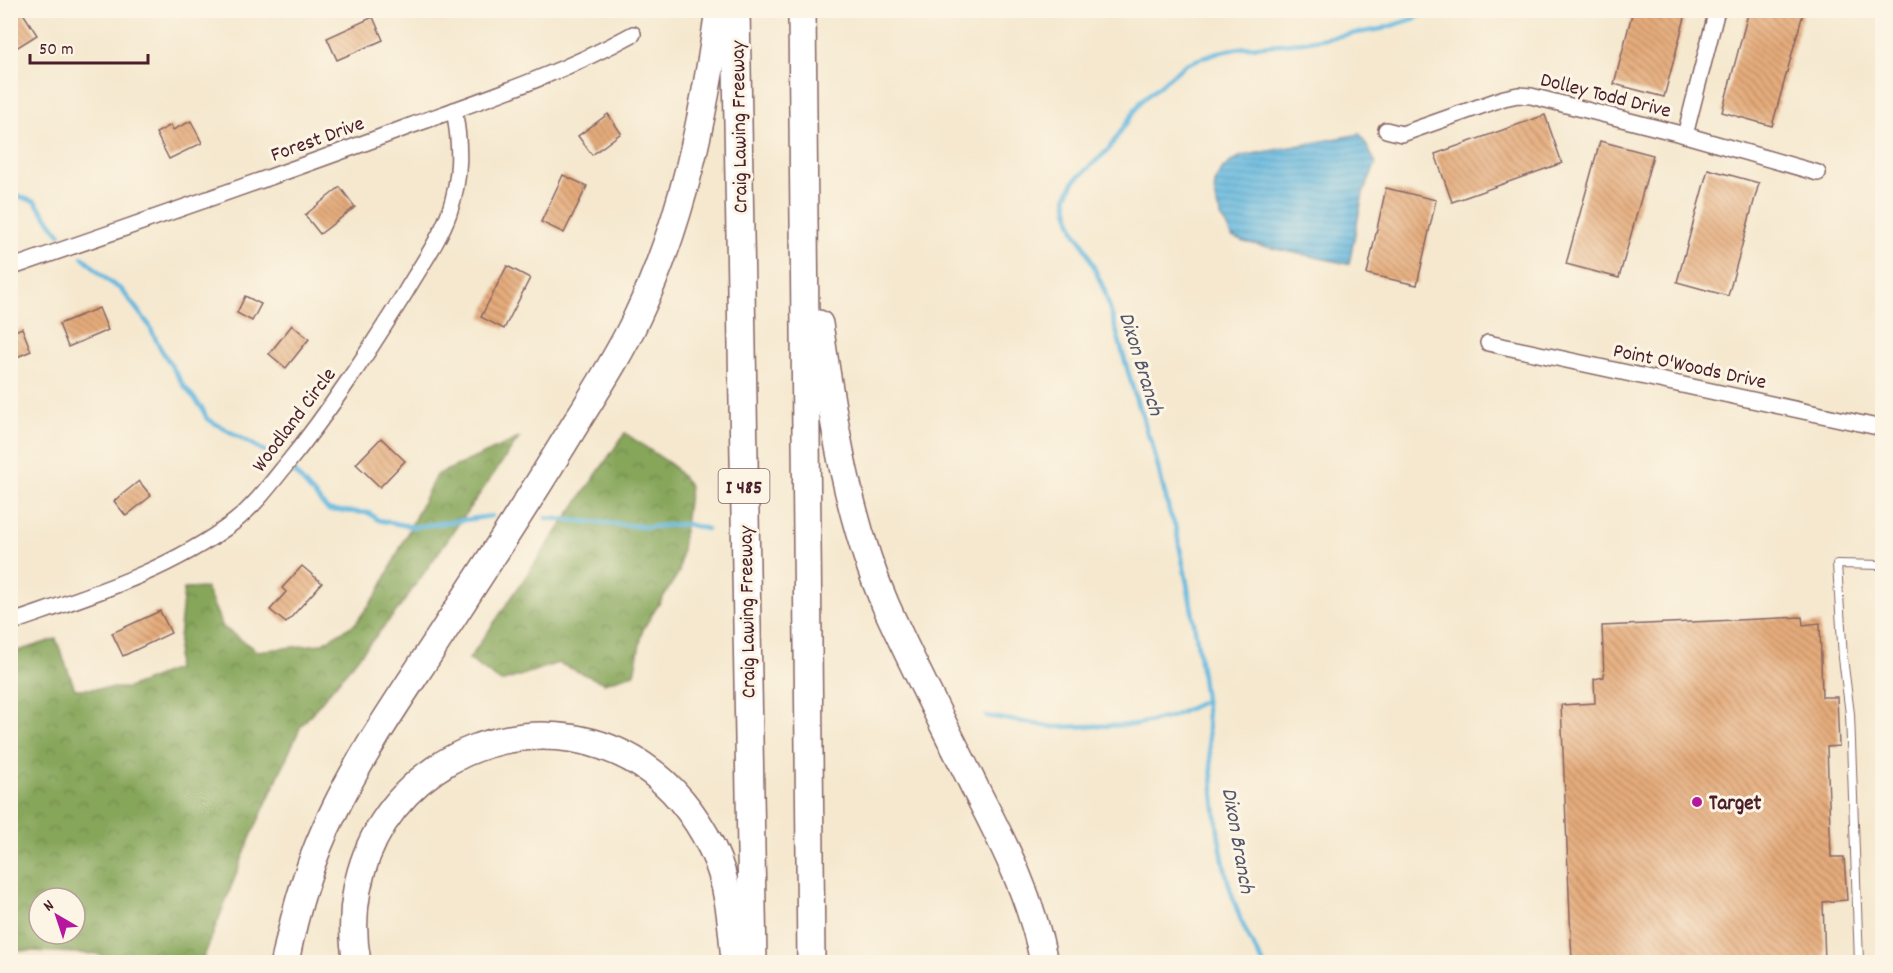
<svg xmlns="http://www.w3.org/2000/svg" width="1893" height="973" font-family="Dekko,sans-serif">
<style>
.forest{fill:url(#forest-crowns);stroke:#686242;stroke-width:1.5;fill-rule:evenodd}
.water{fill:url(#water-rules);stroke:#566c85;stroke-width:1.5}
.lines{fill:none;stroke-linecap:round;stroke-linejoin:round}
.stream{stroke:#63b8df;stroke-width:4.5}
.building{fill:url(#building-back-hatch)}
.lane-casing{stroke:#866564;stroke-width:10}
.street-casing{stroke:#866564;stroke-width:18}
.highway-casing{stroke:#866564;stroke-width:30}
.lane{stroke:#fff;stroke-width:8}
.street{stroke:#fff;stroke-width:15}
.highway{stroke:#fff;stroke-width:27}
.poi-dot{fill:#b5179e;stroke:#fcf5e5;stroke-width:2}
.labels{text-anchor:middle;stroke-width:6;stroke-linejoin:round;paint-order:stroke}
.shield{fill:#fcf5e5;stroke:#7f5f63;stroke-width:1.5}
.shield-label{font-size:20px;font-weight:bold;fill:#4a1f2b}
.street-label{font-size:21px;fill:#4a1f2b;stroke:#fcf5e5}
.poi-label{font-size:21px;font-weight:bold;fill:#4a1f2b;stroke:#fcf5e5;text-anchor:start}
.water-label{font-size:22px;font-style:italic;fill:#53556a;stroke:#fcf5e5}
</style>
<defs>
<pattern id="forest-crowns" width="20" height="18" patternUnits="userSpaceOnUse" patternTransform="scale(1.5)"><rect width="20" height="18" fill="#86a65a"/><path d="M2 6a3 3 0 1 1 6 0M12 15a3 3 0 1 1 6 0" fill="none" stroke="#70874b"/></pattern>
<pattern id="water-rules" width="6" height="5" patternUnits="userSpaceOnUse" patternTransform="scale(1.5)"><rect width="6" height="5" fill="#63b8df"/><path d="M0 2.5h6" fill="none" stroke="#5495b5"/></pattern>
<pattern id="building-back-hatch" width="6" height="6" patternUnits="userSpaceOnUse" patternTransform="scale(1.5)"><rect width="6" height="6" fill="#e5ac7b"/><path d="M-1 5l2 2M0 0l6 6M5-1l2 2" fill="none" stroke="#bc8b65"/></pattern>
</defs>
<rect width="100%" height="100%" fill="#fcf5e5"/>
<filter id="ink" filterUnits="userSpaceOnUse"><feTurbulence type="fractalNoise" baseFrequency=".0167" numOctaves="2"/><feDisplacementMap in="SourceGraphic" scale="12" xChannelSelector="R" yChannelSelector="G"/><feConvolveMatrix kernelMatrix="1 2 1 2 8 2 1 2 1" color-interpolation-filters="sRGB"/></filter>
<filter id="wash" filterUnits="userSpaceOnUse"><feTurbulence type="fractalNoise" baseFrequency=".008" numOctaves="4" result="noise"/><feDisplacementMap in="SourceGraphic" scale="24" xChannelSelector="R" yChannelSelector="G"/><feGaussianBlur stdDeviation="1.35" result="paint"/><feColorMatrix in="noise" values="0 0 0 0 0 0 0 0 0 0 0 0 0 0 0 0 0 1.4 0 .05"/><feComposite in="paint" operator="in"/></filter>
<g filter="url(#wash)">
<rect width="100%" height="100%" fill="#f5e8cf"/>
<g class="forest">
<polygon points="625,433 672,465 690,486 679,572 643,629 634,674 604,683 558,663 501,682 469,659"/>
<path d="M 519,438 L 400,607 L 301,726 L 249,841 L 202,962 L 119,962 L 96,954 L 11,950 L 11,653 L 56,639 L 75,689 L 128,688 L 176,669 L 184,589 L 206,588 L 223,627 L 257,651 L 321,644 L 355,624 L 378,593 L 436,475 ZM 39,898 L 75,898 L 75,934 L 39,934 Z"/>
</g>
<path class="water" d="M 1360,134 L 1376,163 L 1363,193 L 1349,264 L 1244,242 L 1232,237 C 1214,205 1200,175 1242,156 Z"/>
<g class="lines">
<g class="stream">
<polyline points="10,193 35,202 60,234"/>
<path d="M 82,257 C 95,266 106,283 121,289 L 149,325 L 159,346 L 184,386 L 202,408 L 207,419 L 270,454"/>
<polyline points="293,471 328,510 369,513 378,520 414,527 492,516"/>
<polyline points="546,518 647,527 686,524 707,529"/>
<polyline points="986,716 1054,727 1133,725 1171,717 1205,701"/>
<path d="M 1263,962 C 1212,885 1215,788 1205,699 C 1198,640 1188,583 1175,525 L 1170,514 L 1151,440 C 1143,431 1146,416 1138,406 L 1105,292 L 1083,243 L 1076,234 L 1070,219 L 1066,198 L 1074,181 L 1108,150 L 1142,100 L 1186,64 L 1215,53 L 1240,48 L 1302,42 L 1381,29 L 1416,18 L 1428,10"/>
</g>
</g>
<g id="blocks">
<g class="building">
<polygon points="10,10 21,10 37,35 10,52"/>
<polygon points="1633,10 1687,10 1664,97 1614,84"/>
<polygon points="1749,10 1804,10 1772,126 1722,112"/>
<polygon points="373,17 383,40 337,60 327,38"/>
<polygon points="608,114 621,133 592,155 578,136"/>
<polygon points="1545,115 1562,163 1452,202 1435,154"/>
<polygon points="191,121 202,143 169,159 156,133 171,125 173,130"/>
<polygon points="1600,141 1653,155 1619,278 1566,264"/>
<polygon points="1708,169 1759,183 1728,296 1677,282"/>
<polygon points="563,175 587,186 564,233 541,222"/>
<polygon points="340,187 355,207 320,234 305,215"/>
<polygon points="1386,188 1436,200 1417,285 1367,274"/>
<polygon points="507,266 530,278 504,329 481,317"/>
<polygon points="245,296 261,304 252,321 237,313"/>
<polygon points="99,308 108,330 68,347 59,324"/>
<polygon points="292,325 309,339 286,368 269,354"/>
<polygon points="22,328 31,351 10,360 10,333"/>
<polygon points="381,438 405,461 380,487 356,464"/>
<polygon points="139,481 151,496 126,516 114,501"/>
<polygon points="302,566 322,583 286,623 270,610 286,592 282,588"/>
<polygon points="160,611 171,633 123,656 112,633"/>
<polygon points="1802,617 1803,625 1820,623 1822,697 1837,697 1839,746 1827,747 1831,857 1844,857 1847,900 1823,902 1825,963 1572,963 1561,705 1595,703 1594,679 1604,677 1602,626"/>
</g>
</g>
</g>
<g filter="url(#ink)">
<use href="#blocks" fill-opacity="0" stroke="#866564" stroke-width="1.5"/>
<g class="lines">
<g class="lane-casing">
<polyline id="lane" points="1859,962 1850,714 1843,658 1837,564 1882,565"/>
</g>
<g class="street-casing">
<g id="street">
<polyline points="1386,130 1402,134 1504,98 1518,95 1531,96 1685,135 1818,173"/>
<polyline points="1685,135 1717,10"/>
<path d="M 10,268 C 144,221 278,176 410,126 C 485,99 563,73 633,34"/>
<polyline points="1488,343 1882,428"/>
<path d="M 10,623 C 87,596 168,572 234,522 C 254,506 270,485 286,465 C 330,411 368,352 405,293 C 420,267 439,241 449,213 C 461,178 461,146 454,110"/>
</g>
</g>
<g class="highway-casing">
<g id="highway">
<polyline points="736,10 753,962"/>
<polyline points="802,10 811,962"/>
<path d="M 819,324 C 833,419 847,517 886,606 C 914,668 946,729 976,790 C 1005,846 1032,900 1044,962"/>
<path d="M 285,962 C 295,910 310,859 334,811 C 361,755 396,704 430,652 C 478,578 527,504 573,428 C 595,392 619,356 637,317 C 683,220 704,116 719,10"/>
<path d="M 357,962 C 348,915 357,864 383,823 C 438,737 555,709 642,765 C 672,785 696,816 712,848 C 729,883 732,924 735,962"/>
</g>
</g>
<use href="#lane" class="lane"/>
<use href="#street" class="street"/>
<use href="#highway" class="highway"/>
</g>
</g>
<circle class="poi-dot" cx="1697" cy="802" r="6"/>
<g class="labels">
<rect class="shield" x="718.5" y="469" width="51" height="34" rx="4.5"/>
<g class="shield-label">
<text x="744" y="493">I 485</text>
</g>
<g class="street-label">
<text transform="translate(1606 94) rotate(14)" y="7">Dolley Todd Drive</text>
<text transform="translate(738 127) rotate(-91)" y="7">Craig Lawing Freeway</text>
<text transform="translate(317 138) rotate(-20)" y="7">Forest Drive</text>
<text transform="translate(1690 365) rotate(12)" y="7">Point O'Woods Drive</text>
<text transform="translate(293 419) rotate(-53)" y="7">Woodland Circle</text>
<text transform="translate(746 612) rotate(-91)" y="7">Craig Lawing Freeway</text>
</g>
<g class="poi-label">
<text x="1709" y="809">Target</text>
</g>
<g class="water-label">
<text transform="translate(1143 363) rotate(73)" y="8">Dixon Branch</text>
<text transform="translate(1240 840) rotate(80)" y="8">Dixon Branch</text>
</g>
</g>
<rect width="1893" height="973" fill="none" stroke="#fcf5e5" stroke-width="36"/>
<g transform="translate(57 916) rotate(321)"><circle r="28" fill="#fcf5e5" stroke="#b59f9b" stroke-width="1.5"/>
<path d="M0-4.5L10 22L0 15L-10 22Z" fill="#b5179e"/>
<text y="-9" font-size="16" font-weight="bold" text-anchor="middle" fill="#4a1f2b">N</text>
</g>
<path d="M30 54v9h118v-9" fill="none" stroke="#4a1f2b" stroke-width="3"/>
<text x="39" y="54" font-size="18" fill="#4a1f2b" stroke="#fcf5e5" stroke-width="4.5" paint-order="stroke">50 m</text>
</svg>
